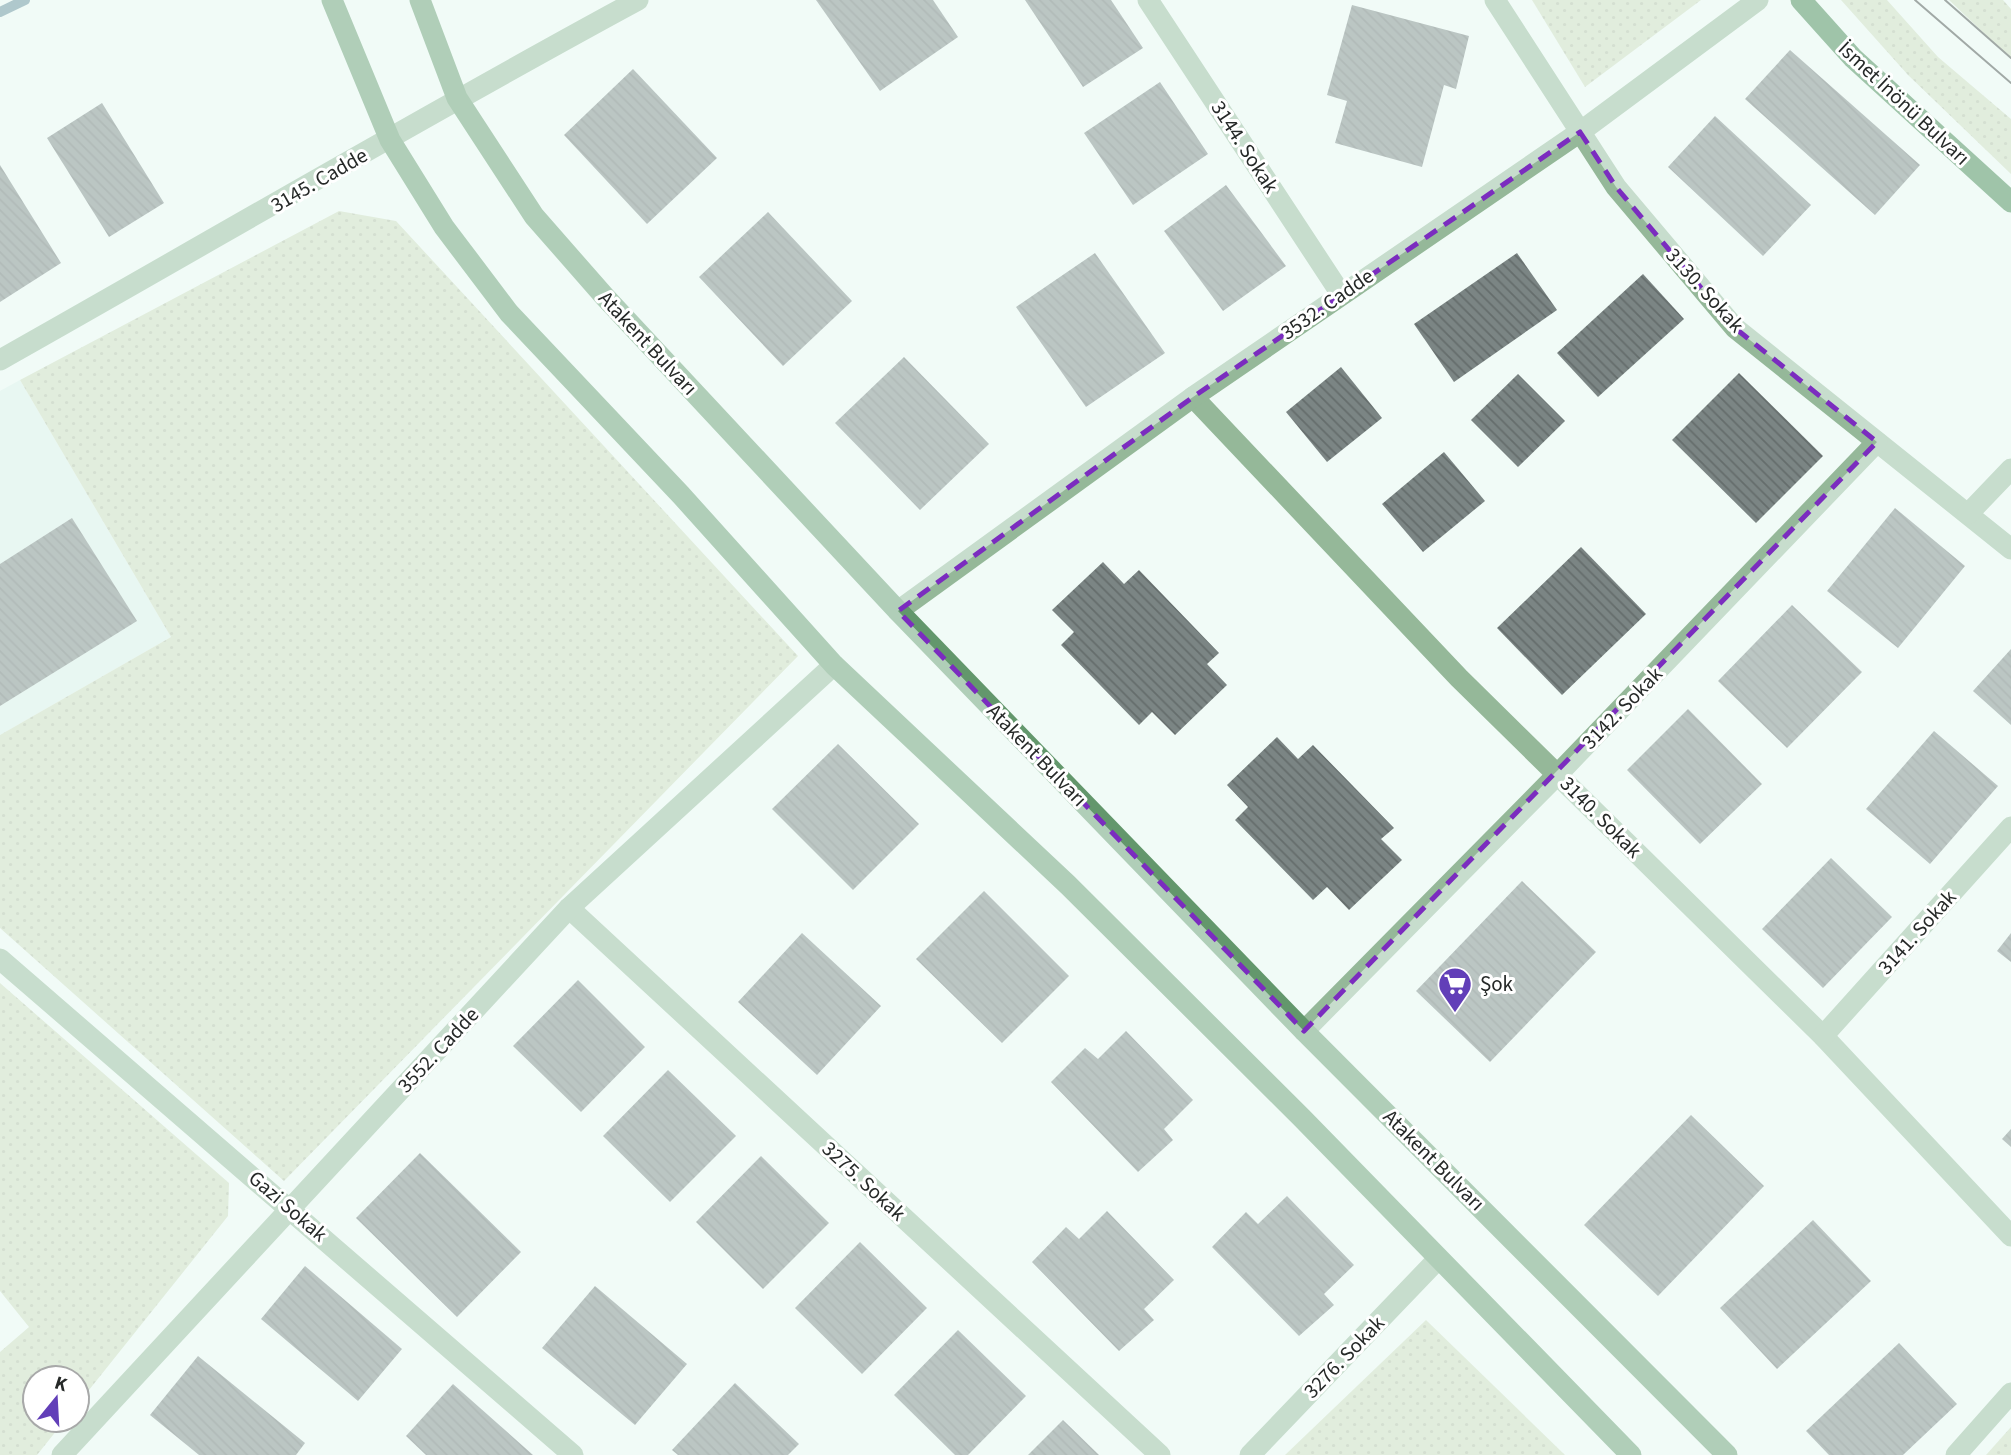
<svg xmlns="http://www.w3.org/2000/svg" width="2011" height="1455" font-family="'Source Sans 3',sans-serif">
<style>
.built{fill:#def1ea}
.grass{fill:url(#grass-dots)}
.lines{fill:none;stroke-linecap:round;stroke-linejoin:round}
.stream{stroke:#618a97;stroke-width:10}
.building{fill:url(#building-back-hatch)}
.minor{stroke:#95b899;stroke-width:21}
.tertiary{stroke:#95b899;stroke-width:21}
.secondary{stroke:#63976c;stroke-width:21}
.primary{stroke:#3d804b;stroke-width:21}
.tram{stroke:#414543;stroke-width:2}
.marked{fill:none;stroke:#7b2cbf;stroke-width:5;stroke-dasharray:14 9;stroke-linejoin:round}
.labels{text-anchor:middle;stroke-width:6;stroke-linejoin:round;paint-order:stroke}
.street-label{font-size:21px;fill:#262928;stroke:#fff}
.poi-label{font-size:21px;fill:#262928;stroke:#fff;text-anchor:start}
</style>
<defs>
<pattern id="grass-dots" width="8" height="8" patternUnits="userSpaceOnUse" patternTransform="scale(1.75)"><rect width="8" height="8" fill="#cfdbbd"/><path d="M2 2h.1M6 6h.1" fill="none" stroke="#b2bca2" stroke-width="1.8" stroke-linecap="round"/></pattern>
<pattern id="building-back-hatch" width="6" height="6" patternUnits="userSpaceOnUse" patternTransform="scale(1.75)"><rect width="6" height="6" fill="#7b8584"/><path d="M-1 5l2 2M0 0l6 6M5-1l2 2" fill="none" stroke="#656d6c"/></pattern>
</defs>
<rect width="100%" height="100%" fill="#f1fbf7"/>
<polygon class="built" points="20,380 171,637 0,735 0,391"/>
<g class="grass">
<polygon points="1532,0 1701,0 1585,87"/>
<polygon points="1841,0 1887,0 1938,57 2011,119 2011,174 1908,75"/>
<polygon points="1949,0 2003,0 2011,9 2011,59"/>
<polygon points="339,211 396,221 798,656 284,1181 0,928 0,735 171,637 20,380"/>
<polygon points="0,983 229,1183 228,1216 77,1405 77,1378 35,1378 35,1420 65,1420 37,1455 0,1455 0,1352 29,1327 0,1291"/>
<polygon points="1426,1320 1565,1455 1285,1455"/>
<polygon points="2011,1427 2011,1455 1986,1455"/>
</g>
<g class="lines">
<polyline class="stream" points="0,12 25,0"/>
</g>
<g class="building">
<polygon points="816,0 933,0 958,37 880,91"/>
<polygon points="1025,0 1111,0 1143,48 1083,87"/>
<polygon points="1352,5 1469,36 1456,89 1444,85 1422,167 1335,143 1347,101 1327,95"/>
<polygon points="1790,50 1920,165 1875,215 1745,99"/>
<polygon points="633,69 717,158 647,224 564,135"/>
<polygon points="1160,82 1208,154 1133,205 1084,133"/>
<polygon points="102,103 164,203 109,237 47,138"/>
<polygon points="1715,116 1811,205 1763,256 1668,167"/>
<polygon points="0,165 61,263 0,302"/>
<polygon points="1226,185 1286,266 1223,311 1164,231"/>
<polygon points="768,212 852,301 783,366 699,277"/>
<polygon points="1095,253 1165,353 1086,407 1016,307"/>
<polygon points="1517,253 1557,310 1454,382 1414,324"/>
<polygon points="1643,274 1684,319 1598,397 1557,353"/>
<polygon points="904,357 989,444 920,510 835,423"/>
<polygon points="1341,367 1382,418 1327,462 1286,412"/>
<polygon points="1739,373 1823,456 1756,523 1672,440"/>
<polygon points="1518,374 1565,421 1518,467 1471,420"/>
<polygon points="1444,452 1485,501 1423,552 1382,504"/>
<polygon points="1895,508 1965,566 1898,648 1827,591"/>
<polygon points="72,518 137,621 0,706 0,564"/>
<polygon points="1581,547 1646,614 1562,695 1497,628"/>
<polygon points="1103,562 1124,584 1139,570 1219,653 1207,664 1227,685 1175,735 1152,712 1139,725 1061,645 1074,632 1052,610"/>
<polygon points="1792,605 1862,672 1787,748 1718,681"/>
<polygon points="2011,649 2011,725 1973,691"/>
<polygon points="1688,709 1762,784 1700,844 1627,770"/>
<polygon points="1934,731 1998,786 1930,864 1866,809"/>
<polygon points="1277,737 1298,759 1313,745 1394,828 1381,839 1402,860 1349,910 1327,887 1313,900 1235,820 1248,807 1227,785"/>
<polygon points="838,744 919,824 853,890 772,809"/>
<polygon points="1831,858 1892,917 1823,988 1762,929"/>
<polygon points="1522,881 1596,952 1490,1062 1416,991"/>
<polygon points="984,891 1069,976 1002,1043 916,959"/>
<polygon points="802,933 881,1006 817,1075 738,1002"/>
<polygon points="2011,933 2011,962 1997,951"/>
<polygon points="578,980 645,1047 581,1112 513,1046"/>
<polygon points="1126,1031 1193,1100 1164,1129 1173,1140 1138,1172 1051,1082 1085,1048 1098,1059"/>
<polygon points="668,1070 736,1136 670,1202 603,1136"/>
<polygon points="1691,1115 1764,1186 1658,1296 1584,1225"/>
<polygon points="2011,1129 2011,1147 2002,1139"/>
<polygon points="420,1153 521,1252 457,1317 356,1218"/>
<polygon points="761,1156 829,1223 763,1289 696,1222"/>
<polygon points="1287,1196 1354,1265 1324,1294 1334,1305 1299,1336 1212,1247 1246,1212 1258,1224"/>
<polygon points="1107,1211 1174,1280 1144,1309 1154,1320 1119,1351 1032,1262 1066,1227 1079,1239"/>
<polygon points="1813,1220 1871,1281 1777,1369 1720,1308"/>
<polygon points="860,1242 927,1308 862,1374 795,1308"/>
<polygon points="305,1266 402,1349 358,1401 261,1319"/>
<polygon points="595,1286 687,1364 635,1425 542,1348"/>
<polygon points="958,1330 1026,1396 968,1455 955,1455 894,1395"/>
<polygon points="1899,1343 1957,1404 1903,1455 1829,1455 1806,1431"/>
<polygon points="198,1356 305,1443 296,1455 199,1455 150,1415"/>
<polygon points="735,1383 799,1444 788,1455 678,1455 672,1450"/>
<polygon points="453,1384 533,1455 426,1455 406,1436"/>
<polygon points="1063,1420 1099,1455 1028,1455"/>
</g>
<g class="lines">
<g class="minor">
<polyline points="1148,0 1341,294"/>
<polyline points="1495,0 1616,187 1735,328 2011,549"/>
<polyline points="1193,397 1459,678 1823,1036 2011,1236"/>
<polyline points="1968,514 2011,469"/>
<polyline points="569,908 1160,1455"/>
<polyline points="0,959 573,1455"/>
<polyline points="1304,1031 1558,774 1877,442"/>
<polyline points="1823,1036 2011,827"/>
<polyline points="1250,1455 1438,1259"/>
<polyline points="1956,1455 2011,1393"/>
</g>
<g class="tertiary">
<path d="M 0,360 C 213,240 423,116 638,0"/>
<polyline points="898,611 1193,397 1580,132 1758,0"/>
<polyline points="62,1455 569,908 834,665"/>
</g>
<g class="secondary">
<polyline points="332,0 390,140 444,227 509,313 681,495 834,665 1068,885 1302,1118 1631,1455"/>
<polyline points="420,0 457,98 534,216 605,297 898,611 1304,1031 1727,1455"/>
</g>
<polyline class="primary" points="1801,0 1853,58 2011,202"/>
<g class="tram">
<polyline points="1915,0 2011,83"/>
<polyline points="1945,0 2011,58"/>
</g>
</g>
<path d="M0 0H2011V1455H0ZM 1580,132 L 1616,187 L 1735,328 L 1877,442 L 1304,1031 L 898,611 L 1193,397 Z" fill="#f1fbf7" fill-opacity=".55" fill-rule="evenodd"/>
<path class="marked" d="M 1580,132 L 1616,187 L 1735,328 L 1877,442 L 1304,1031 L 898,611 L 1193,397 Z"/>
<defs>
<g id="supermarket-pin" transform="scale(1.75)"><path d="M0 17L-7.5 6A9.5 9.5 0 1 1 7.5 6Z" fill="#623fb8" stroke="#fff"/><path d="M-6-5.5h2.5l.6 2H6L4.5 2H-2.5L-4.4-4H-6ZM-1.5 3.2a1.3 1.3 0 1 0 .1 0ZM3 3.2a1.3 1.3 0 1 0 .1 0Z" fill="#fff"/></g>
</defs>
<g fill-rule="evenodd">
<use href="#supermarket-pin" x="1455" y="984"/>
</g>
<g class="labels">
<g class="street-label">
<text transform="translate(1904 103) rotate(43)" y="7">İsmet İnönü Bulvarı</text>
<text transform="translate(1245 147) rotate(57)" y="7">3144. Sokak</text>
<text transform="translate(319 180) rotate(-30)" y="7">3145. Cadde</text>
<text transform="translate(1705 290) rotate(48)" y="7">3130. Sokak</text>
<text transform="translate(1327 304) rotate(-35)" y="7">3532. Cadde</text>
<text transform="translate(648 343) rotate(47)" y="7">Atakent Bulvarı</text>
<text transform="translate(1622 708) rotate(-46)" y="7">3142. Sokak</text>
<text transform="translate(1037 755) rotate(46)" y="7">Atakent Bulvarı</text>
<text transform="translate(1601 817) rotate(45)" y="7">3140. Sokak</text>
<text transform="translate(1917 932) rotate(-48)" y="7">3141. Sokak</text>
<text transform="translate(438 1050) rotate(-47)" y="7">3552. Cadde</text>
<text transform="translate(1434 1160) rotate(45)" y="7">Atakent Bulvarı</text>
<text transform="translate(864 1181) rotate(43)" y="7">3275. Sokak</text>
<text transform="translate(288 1206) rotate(41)" y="7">Gazi Sokak</text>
<text transform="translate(1344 1357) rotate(-46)" y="7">3276. Sokak</text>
</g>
<g class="poi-label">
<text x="1480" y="991">Şok</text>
</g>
</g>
<g transform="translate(56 1399) rotate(18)"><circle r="33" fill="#ffffff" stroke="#a8a9a9" stroke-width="2"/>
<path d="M0-5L12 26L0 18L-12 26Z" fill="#623fb8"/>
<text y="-10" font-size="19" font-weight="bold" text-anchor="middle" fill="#262928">K</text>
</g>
</svg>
